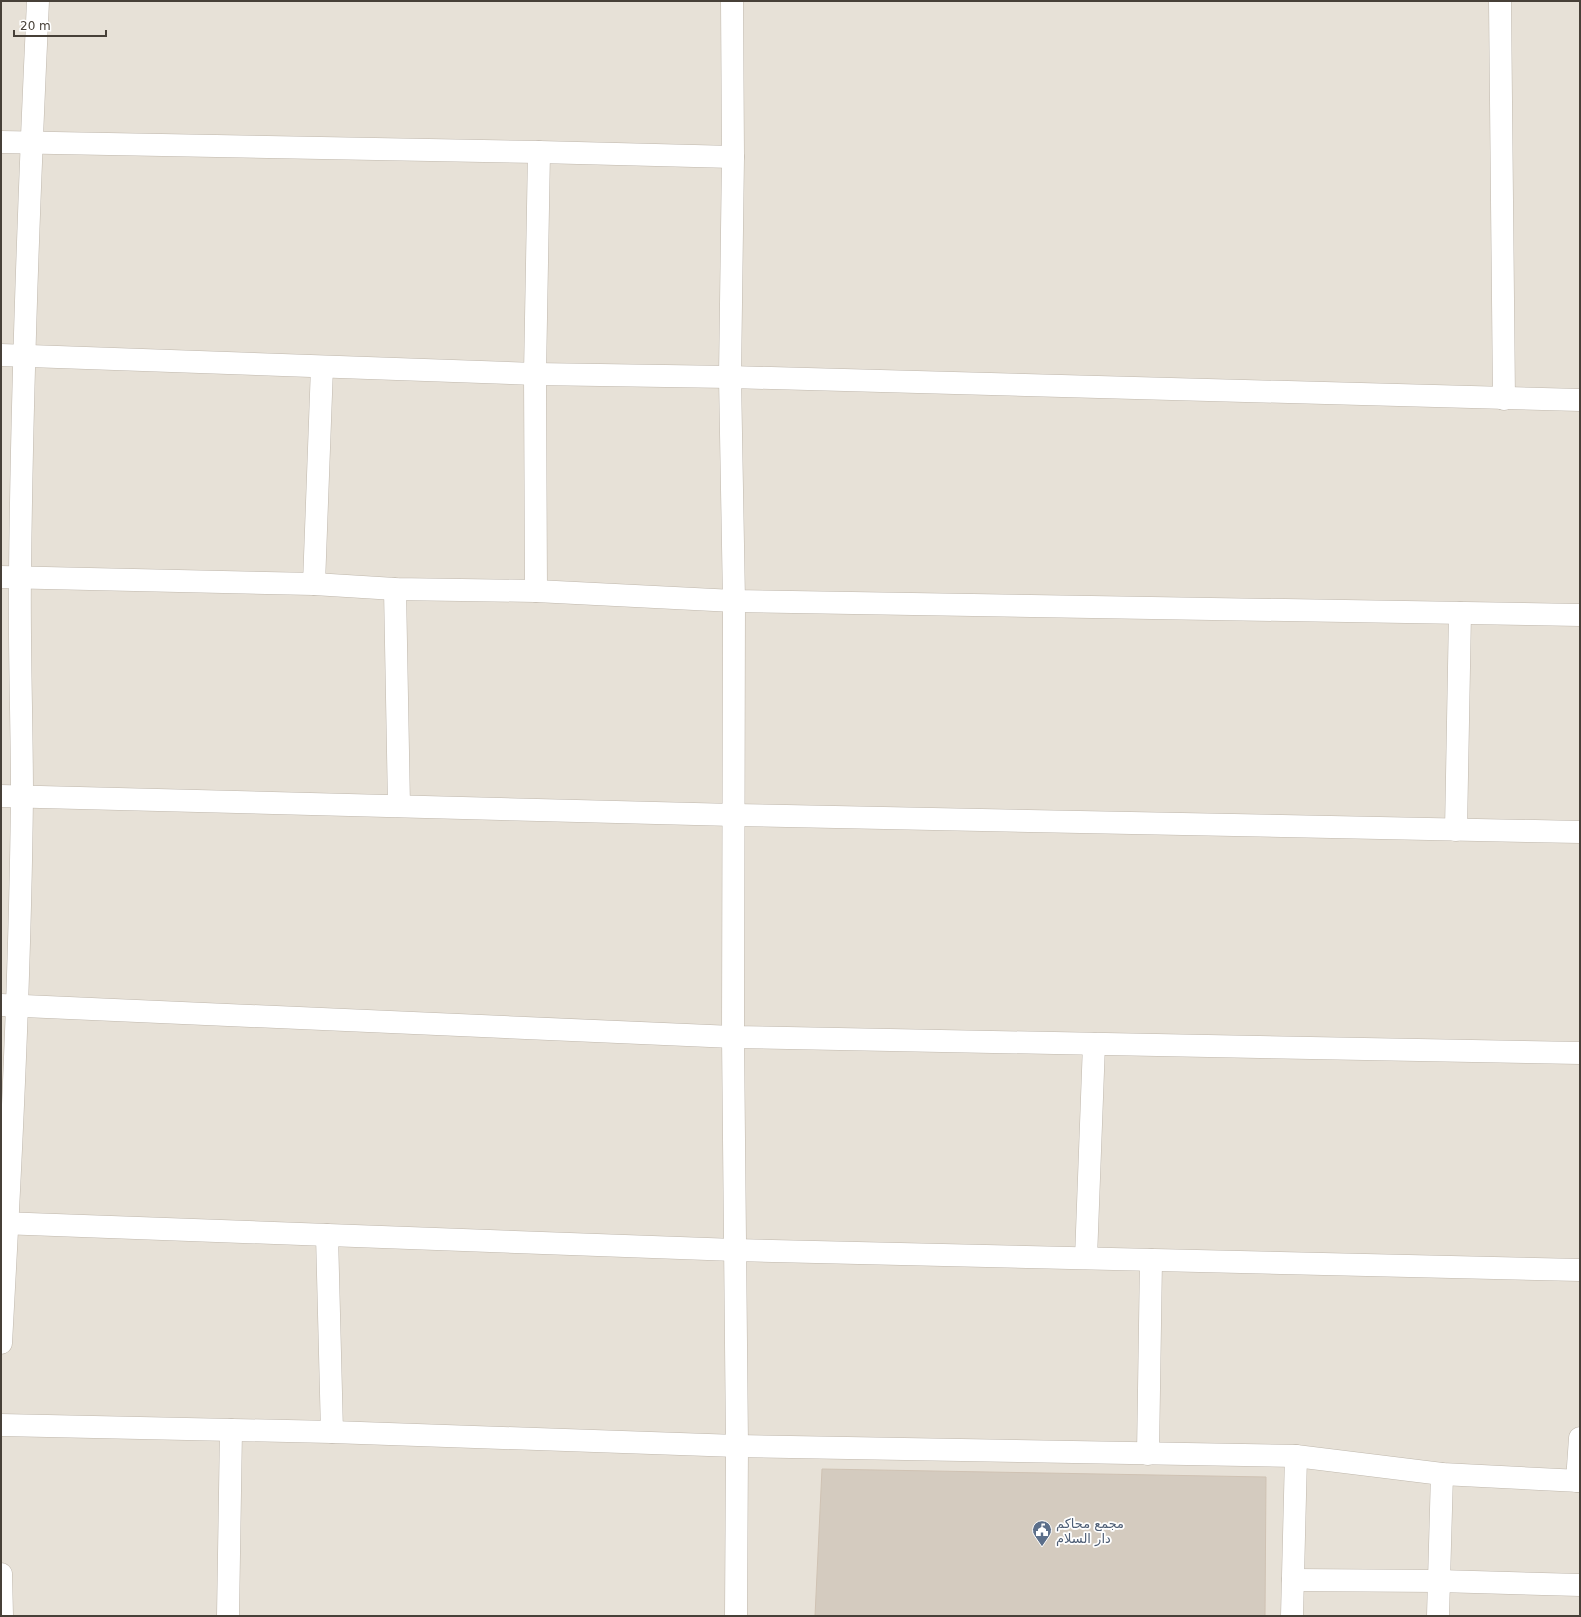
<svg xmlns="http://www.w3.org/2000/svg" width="1581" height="1617" font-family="'DejaVu Sans','Noto Naskh Arabic',sans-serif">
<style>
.residential{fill:#e7e1d7}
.building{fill:#d4cbbf;stroke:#cfc2b3}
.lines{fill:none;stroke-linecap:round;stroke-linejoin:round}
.minor-casing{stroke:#bfb7ac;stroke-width:23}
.minor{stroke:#fff;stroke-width:22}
.labels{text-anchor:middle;stroke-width:3.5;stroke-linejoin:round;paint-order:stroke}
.service-label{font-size:13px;fill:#4e5e75;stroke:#fff;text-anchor:start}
</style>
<rect width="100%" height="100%" fill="#f3f0e9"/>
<rect class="residential" x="1" y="1" width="1579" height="1615"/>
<polygon class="building" points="822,1469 1266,1477 1265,1616 815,1616"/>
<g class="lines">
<g class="minor-casing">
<g id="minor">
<polyline points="732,1 733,157 730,377 734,601 733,1037 737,1446 736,1616"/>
<polyline points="1500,1 1504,399"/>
<polyline points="1,142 539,152 733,157"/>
<polyline points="1,355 535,374 730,377 1580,400"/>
<polyline points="1,577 314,584 395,589 536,591 734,601 1580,615"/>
<polyline points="314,584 322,367"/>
<polyline points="395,589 399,806"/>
<polyline points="536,591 535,374 539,152"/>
<polyline points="1,796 734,815 1580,832"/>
<polyline points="1456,830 1460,613"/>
<polyline points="1,1005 733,1037 1580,1053"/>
<polyline points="1,1223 735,1250 1580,1270"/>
<polyline points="327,1235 332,1432"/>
<polyline points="1086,1258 1094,1044"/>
<path d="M 1,1343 C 11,1161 20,979 22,797 C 22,723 19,648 20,574 C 22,383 29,192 38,1"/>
<polyline points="1,1425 332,1432 737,1446 1296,1456 1442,1474 1580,1481"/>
<polyline points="1148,1454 1151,1260"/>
<polyline points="1577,1481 1580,1438"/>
<polyline points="1,1574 2,1616"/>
<polyline points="1293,1580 1439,1581 1580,1585"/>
<polyline points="228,1616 231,1430"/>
<polyline points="1292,1616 1296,1456"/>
<polyline points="1438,1616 1442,1474"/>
</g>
</g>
<use href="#minor" class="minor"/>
</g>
<defs>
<g id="civic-pin" transform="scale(1)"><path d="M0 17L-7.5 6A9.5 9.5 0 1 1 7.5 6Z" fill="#5c6f8a" stroke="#fff"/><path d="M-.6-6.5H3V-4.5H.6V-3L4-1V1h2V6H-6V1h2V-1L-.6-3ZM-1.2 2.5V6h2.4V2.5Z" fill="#fff"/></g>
</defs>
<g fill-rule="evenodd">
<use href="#civic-pin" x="1042" y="1530"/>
</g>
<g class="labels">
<g class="service-label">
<text x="1056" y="1528">مجمع محاكم<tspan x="1056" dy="15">دار السلام</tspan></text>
</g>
</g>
<rect width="1581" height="1617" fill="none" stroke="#474038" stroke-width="4"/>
<path d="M14 30v6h92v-6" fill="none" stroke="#474038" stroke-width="2"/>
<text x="20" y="30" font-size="12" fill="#474038" stroke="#ffffff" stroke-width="3" paint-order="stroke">20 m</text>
</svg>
